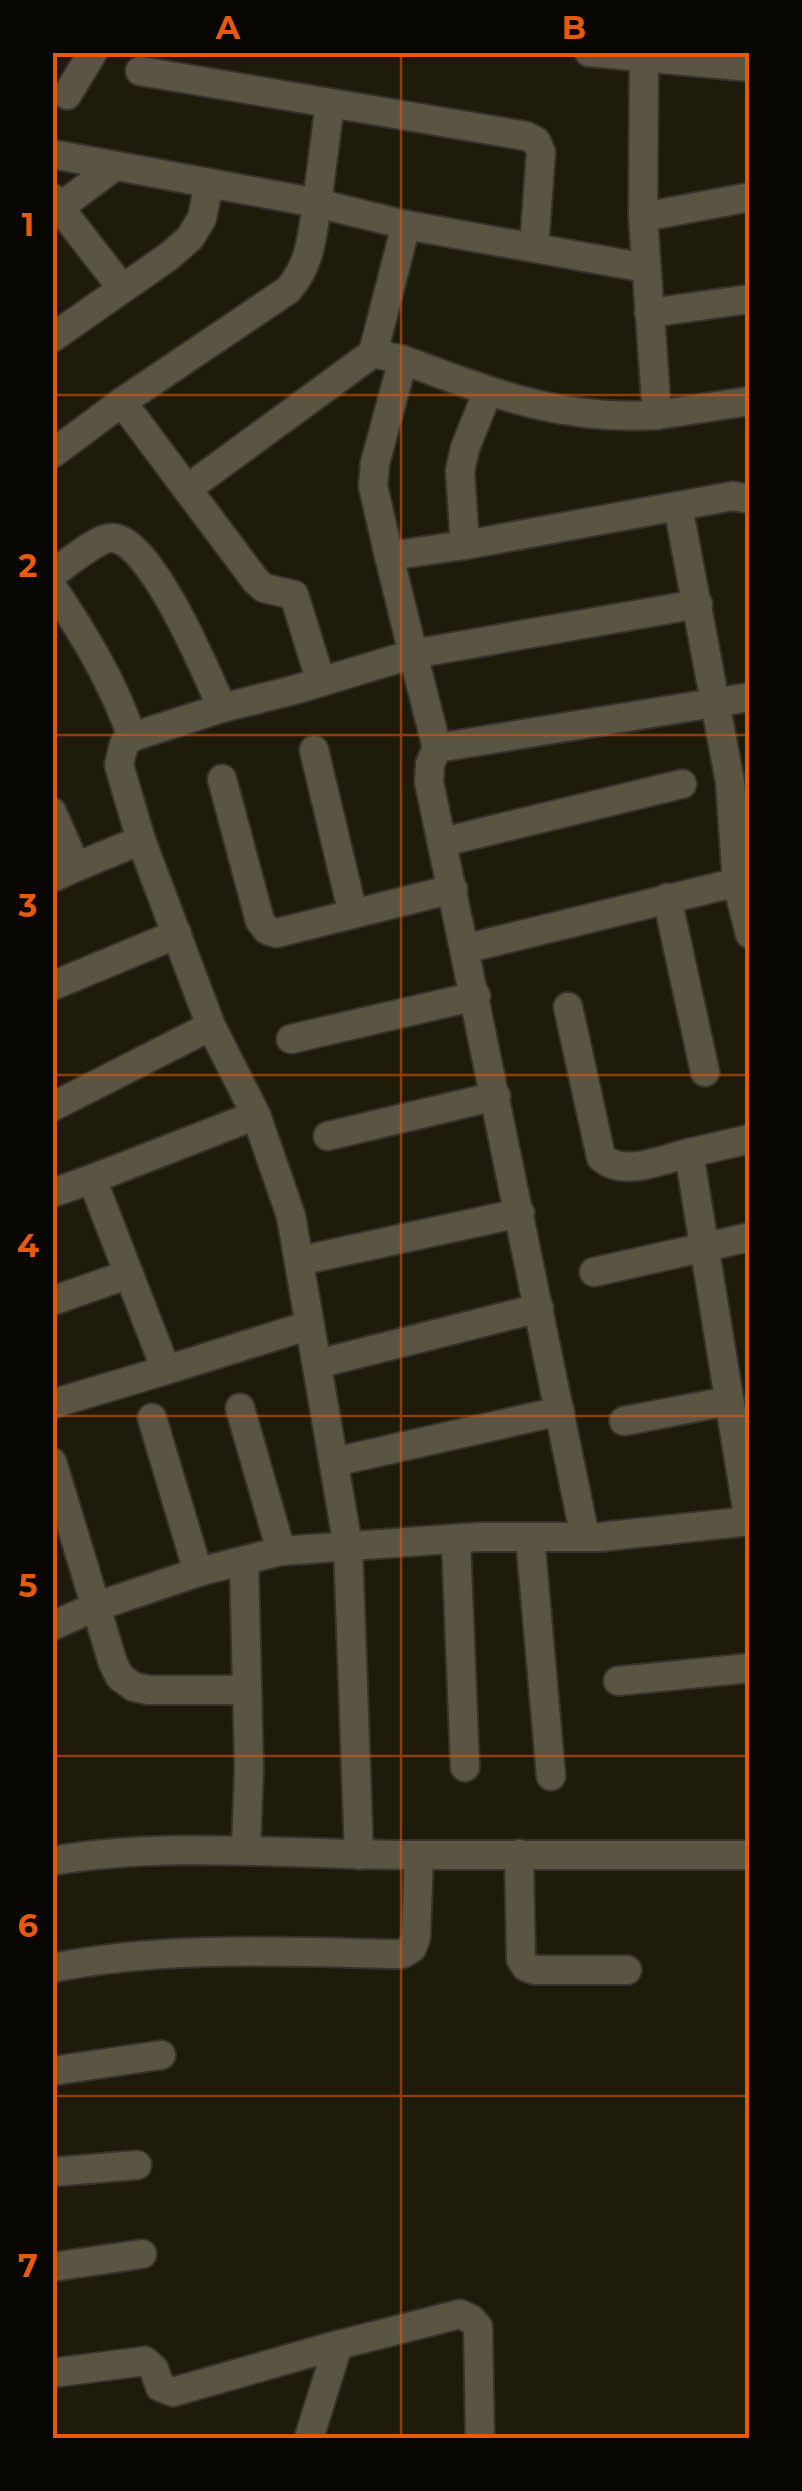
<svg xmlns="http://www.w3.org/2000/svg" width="802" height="2491" font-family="Montserrat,sans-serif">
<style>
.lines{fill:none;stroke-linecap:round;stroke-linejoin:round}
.minor-casing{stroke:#36332c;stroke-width:32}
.minor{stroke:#5a5543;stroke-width:28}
.grid{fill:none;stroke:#e8590c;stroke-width:2.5;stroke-opacity:0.55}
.neatline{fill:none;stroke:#e8590c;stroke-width:4}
.grid-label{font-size:32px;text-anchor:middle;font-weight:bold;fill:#e8590c}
</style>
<rect width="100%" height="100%" fill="#1f1b0a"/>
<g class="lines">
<g class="minor-casing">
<g id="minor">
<polyline points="589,52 750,67"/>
<polyline points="644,52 643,217 657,415 750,401"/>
<polyline points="67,95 93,52"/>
<polyline points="330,103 526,136 536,141 541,152 534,247"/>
<polyline points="52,154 209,183"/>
<polyline points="52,198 122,288"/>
<polyline points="52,213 115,166"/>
<polyline points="643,217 750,197"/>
<polyline points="649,313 750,299"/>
<polyline points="52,338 168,257 190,238 202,218 209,183 317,203 330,103 140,71"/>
<polyline points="373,353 406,225"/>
<path d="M 122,402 L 288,290 C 311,264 312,236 317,203 L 406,225 L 646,268"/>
<polyline points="52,454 122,402 187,489 373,353 403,360"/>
<polyline points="187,489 256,581 264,588 294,595 321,682"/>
<polyline points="678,506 733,496 750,499"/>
<polyline points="465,545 460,471 465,448 488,391"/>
<path d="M 389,556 L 373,486 L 375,463 L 403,360 C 493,393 559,421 657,415"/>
<path d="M 52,574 C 66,565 97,538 111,538 C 150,536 208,676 222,708 L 294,690 L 413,654 L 437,748 L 430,764 L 429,782 L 464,949"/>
<path d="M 52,587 C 85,636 113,682 132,737 L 124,744 L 119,765 L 141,840 L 211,1026 L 256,1115 L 291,1216 L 348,1546 L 359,1855"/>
<polyline points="698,604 413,654 389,556 465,545 678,506 730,782 737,883 750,934"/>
<polyline points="132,737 222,708"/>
<polyline points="437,748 750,697"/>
<polyline points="314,750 353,914"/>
<polyline points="222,779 260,921 267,930 277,933 453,889"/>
<polyline points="52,812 76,867 141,840"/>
<polyline points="443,842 682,784"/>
<polyline points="52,878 76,867"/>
<polyline points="667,898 705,1072"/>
<polyline points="52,986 177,934"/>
<path d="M 568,1007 L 601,1157 C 623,1178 663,1159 689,1153 L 749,1521"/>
<polyline points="291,1039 476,996"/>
<polyline points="52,1107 211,1026"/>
<polyline points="328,1136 496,1096"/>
<polyline points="689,1153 750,1139"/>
<polyline points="92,1179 256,1115"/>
<polyline points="52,1193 92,1179 166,1370 52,1404"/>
<polyline points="299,1261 520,1213"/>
<polyline points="594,1272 750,1237"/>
<polyline points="52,1301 129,1274"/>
<polyline points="317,1364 539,1308"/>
<polyline points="166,1370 310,1325"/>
<polyline points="240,1408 281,1551"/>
<polyline points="152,1418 198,1572"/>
<polyline points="624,1421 729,1401"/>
<polyline points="52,1462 113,1663 120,1677 134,1687 149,1690 247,1690"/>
<polyline points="334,1462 560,1411"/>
<polyline points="530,1537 551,1776"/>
<polyline points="585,1537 464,949 750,879"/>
<polyline points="456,1541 465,1767"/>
<polyline points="244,1561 249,1769 246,1849"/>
<polyline points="52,1626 95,1607 198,1572 281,1551 478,1537 600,1537 750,1521"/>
<polyline points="618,1681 750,1668"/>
<polyline points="519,1854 521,1959 526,1967 535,1970 627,1970"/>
<path d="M 52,1861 C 174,1840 297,1856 419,1855"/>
<path d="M 52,1968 C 168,1945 284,1952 402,1954 L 412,1948 L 416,1937 L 419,1855 L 750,1855"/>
<polyline points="52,2071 161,2055"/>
<polyline points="52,2172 137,2165"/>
<polyline points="52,2267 142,2254"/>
<polyline points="52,2373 145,2361 154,2369 160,2387 173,2392 338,2345"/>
<polyline points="309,2438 338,2345 460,2314 471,2319 478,2327 480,2438"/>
</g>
</g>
<use href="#minor" class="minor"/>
</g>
<path class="grid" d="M 401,52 L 401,2438M 52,395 L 750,395M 52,735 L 750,735M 52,1075 L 750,1075M 52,1416 L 750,1416M 52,1756 L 750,1756M 52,2096 L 750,2096"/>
<rect width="802" height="2491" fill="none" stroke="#070602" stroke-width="110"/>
<rect x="55" y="55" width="692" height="2381" class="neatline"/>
<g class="grid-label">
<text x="228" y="39">A</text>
<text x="574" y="39">B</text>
<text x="28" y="236">1</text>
<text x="28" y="577">2</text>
<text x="28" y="917">3</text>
<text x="28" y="1257">4</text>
<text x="28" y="1597">5</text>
<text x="28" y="1937">6</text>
<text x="28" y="2277">7</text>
</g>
</svg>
